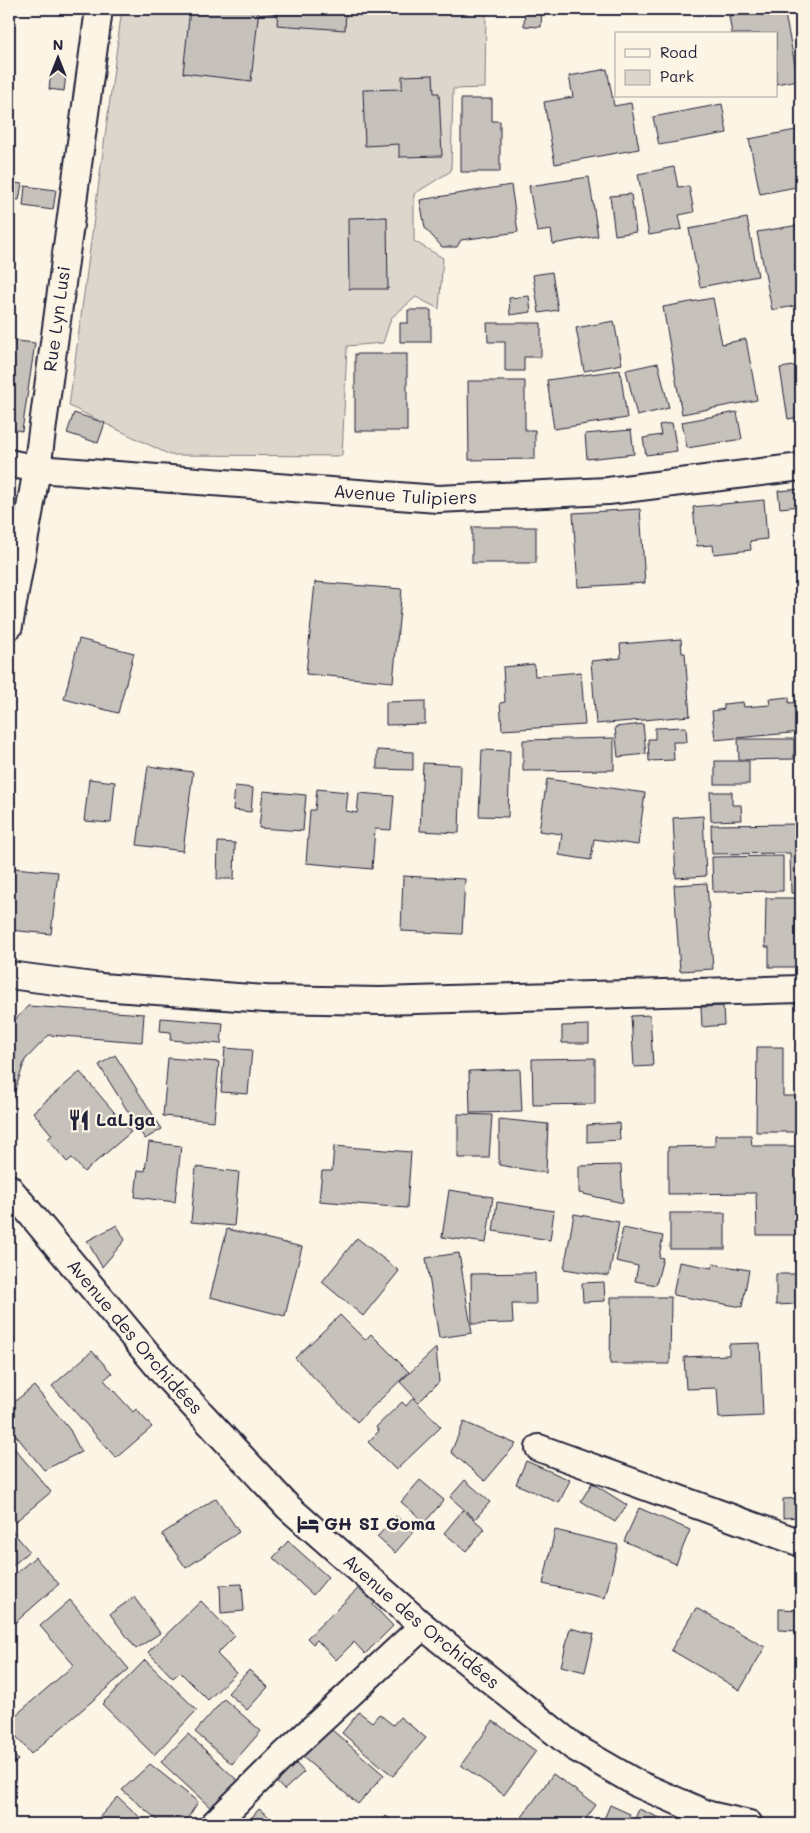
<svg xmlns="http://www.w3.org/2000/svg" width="810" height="1833" font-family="Mali,sans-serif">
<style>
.green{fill:#dcd6cc;stroke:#7f7c84}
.building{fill:#c6c1bb;stroke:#22223b}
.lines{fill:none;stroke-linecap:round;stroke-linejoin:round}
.minor-casing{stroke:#22223b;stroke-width:30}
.minor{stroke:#fcf5e5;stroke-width:26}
.labels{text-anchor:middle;stroke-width:4.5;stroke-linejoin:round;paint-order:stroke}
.street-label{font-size:18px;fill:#22223b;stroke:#fcf5e5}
.poi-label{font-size:18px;font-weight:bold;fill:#22223b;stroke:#fcf5e5;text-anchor:start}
</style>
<rect width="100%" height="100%" fill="#fcf5e5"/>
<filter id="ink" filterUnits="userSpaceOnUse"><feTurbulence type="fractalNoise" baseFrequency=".02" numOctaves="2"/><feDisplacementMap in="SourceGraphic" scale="10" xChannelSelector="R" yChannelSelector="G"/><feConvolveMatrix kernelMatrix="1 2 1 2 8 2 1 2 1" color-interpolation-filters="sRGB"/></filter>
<g filter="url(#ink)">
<polygon class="green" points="122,9 486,9 485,88 453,89 451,171 414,194 414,241 443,258 439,309 416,297 391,318 383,343 347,346 342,456 170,455 69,406"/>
<g class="building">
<polygon points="190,9 259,9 251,81 183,73"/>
<polygon points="262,9 346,9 345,30 277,25 278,14 262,12"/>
<polygon points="525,9 542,9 541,27 524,26"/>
<polygon points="770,9 784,9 798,80 776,84 776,34 732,34 729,16"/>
<polygon points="607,69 614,106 631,103 639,149 555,164 544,102 573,97 569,76"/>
<polygon points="51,72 66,74 64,91 49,89"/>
<polygon points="433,75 434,93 439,93 442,156 399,157 399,144 365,146 363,90 402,89 402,76"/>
<polygon points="461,99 492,99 492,121 500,121 500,172 461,172"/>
<polygon points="722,104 727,133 659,145 653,117"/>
<polygon points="801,129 801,186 760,194 749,139"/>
<polygon points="674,167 678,187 689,186 694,212 679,215 682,229 649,235 638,174"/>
<polygon points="589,177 598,236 553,244 551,230 537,232 529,186"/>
<polygon points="9,182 22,184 19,200 9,199"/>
<polygon points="511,185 518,232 461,240 457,247 442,247 425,228 420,200"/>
<polygon points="25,186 56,190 53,210 23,206"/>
<polygon points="631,194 636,232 615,235 610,196"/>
<polygon points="387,217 388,289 349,289 348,218"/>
<polygon points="747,218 758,276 700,287 689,229"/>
<polygon points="799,225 801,239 801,305 772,310 757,232"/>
<polygon points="552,272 558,310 539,313 533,275"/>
<polygon points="529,296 531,312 510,315 509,298"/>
<polygon points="713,298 722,344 746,339 757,400 682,414 663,307"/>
<polygon points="408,310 431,310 431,342 400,342 400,323 408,323"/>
<polygon points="614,321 622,364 584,371 576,328"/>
<polygon points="487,323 541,323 541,357 524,357 524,371 505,371 505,342 488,342"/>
<polygon points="9,340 35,343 22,431 9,429"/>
<rect x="355" y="354" width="52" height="77"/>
<polygon points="658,363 669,408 637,416 626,370"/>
<polygon points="801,365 801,417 788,419 780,368"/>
<polygon points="620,370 627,418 554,429 547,380"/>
<polygon points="468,381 525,381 525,430 535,430 535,459 469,460"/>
<polygon points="737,412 742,439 687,448 682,422"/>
<polygon points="74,413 105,423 98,443 67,433"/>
<polygon points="672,423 677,451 646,455 643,438 661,435 659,425"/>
<polygon points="631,430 634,454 587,459 585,434"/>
<polygon points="801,489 801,506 780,508 778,491"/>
<polygon points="764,500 767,539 750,541 751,550 714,554 713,545 697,546 693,507"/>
<polygon points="640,509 645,583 578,587 573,513"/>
<rect x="472" y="527" width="64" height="36"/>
<polygon points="315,582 402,589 393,682 306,674"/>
<polygon points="79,639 134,653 118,713 64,699"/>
<polygon points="681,639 682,653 685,653 690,716 596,724 591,661 621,658 620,644"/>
<polygon points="534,664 535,676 581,672 585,725 502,730 500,703 505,702 503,667"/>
<polygon points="789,697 789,703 801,702 801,732 715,740 712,711 724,709 724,704 743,702 744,707 770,705 769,699"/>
<polygon points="425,701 425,724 386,725 386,702"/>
<polygon points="643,724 646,754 618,757 615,727"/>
<polygon points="686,727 687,742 673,742 674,760 649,761 648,739 655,739 655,728"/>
<polygon points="614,738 614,770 523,771 523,740"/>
<polygon points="738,739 794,739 794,759 739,760"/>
<polygon points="377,750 413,752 413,770 377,769"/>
<polygon points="482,750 510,751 508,817 479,816"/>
<rect x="715" y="761" width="34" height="23"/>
<polygon points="423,763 461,765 459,833 420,831"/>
<polygon points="148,766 193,772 183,851 137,845"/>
<polygon points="89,779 115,782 111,823 84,821"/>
<polygon points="547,779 645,793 638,845 594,839 591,860 559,855 562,834 539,831"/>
<polygon points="235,786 253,788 251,812 233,810"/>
<polygon points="317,789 348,792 346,811 357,813 359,793 394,796 391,830 375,829 372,869 306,863 310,810 315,810"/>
<polygon points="263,791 306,795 303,831 259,828"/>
<polygon points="710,792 732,792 732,805 741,805 742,820 711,821"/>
<polygon points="703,816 706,876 676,878 673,818"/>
<polygon points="801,824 801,893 791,893 790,853 712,854 711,825"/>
<polygon points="218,842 235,843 234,879 217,879"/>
<polygon points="783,856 783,891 713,892 712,857"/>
<polygon points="14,868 58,872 51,934 9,930"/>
<polygon points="403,876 465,879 462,934 401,931"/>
<polygon points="707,883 713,969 680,971 674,885"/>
<polygon points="766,898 801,898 801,947 797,947 797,967 769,967 769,947 765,947"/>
<polygon points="28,1006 144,1014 142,1042 49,1035 25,1060 9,1109 9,1026"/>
<polygon points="723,1006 724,1025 702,1027 701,1007"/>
<polygon points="650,1015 653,1066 634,1067 631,1016"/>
<polygon points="161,1018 223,1023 221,1044 170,1040 171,1032 160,1031"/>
<polygon points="589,1025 589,1043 562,1043 562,1026"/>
<polygon points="757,1047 783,1047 783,1096 797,1096 797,1132 756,1132"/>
<polygon points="225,1048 252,1050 248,1094 221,1092"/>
<polygon points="115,1055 162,1129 145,1139 99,1065"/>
<polygon points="168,1058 219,1062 214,1121 163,1116"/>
<polygon points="595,1058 595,1104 533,1105 532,1059"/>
<polygon points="520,1069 522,1112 470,1113 469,1071"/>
<polygon points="80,1072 131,1132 84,1172 72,1158 67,1162 48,1139 52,1135 33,1112"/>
<polygon points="458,1114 492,1115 489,1158 458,1158"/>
<polygon points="499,1119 548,1124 546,1173 499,1165"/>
<polygon points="619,1123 620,1140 587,1142 587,1125"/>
<polygon points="715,1135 751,1135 752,1146 797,1146 798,1235 757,1235 756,1193 668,1194 668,1147 715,1146"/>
<polygon points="149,1142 181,1146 175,1202 135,1197 138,1170 145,1171"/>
<polygon points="334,1146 411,1152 407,1208 319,1201 322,1171 332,1171"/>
<polygon points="621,1165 623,1203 579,1193 579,1166"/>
<polygon points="196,1167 239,1172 234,1226 191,1222"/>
<polygon points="449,1190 493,1197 486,1243 442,1237"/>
<polygon points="497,1202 554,1211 550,1240 493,1231"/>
<rect x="670" y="1213" width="55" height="36"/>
<polygon points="574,1214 619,1222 609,1276 564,1269"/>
<polygon points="117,1225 125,1240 102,1267 87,1241"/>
<polygon points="623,1228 663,1236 659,1257 663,1258 656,1285 635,1281 638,1266 616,1261"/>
<polygon points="227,1229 302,1247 285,1316 210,1297"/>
<polygon points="357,1238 399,1271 363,1316 322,1282"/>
<polygon points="459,1253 472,1333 439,1338 426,1258"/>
<polygon points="679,1262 712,1268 713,1264 749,1270 742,1307 673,1295"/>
<polygon points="535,1273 536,1304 512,1304 513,1323 472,1324 471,1274"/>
<polygon points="776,1274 797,1274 797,1304 776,1305"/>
<polygon points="604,1282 605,1301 583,1302 582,1283"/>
<polygon points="611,1297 671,1297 670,1364 610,1364"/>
<polygon points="340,1315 365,1340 371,1334 409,1372 357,1422 295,1358"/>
<polygon points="760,1343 763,1416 719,1418 717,1388 686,1389 684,1357 729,1355 729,1344"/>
<polygon points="436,1348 439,1382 419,1402 400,1382"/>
<polygon points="92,1351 112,1373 104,1380 133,1412 136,1409 152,1427 116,1458 52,1386"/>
<polygon points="34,1386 70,1430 81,1452 44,1470 9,1427 9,1406"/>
<polygon points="413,1398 441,1427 396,1470 368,1442 379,1431 376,1427 402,1402 406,1406"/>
<polygon points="464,1422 516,1444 485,1481 451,1452"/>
<polygon points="9,1442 51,1492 15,1522 9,1515"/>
<polygon points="526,1461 570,1480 559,1503 516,1484"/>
<polygon points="420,1480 444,1500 425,1522 401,1502"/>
<polygon points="465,1480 490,1502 475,1519 450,1497"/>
<polygon points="592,1483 627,1505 615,1522 581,1501"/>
<polygon points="216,1498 239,1532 186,1568 162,1534"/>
<polygon points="801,1498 801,1517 783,1518 783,1499"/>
<polygon points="639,1508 690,1530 676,1564 624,1541"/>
<polygon points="463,1510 485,1529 466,1551 444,1533"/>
<polygon points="396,1516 414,1531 395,1553 377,1537"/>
<polygon points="9,1527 29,1551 9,1569"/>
<polygon points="555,1530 618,1545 605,1598 543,1584"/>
<polygon points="288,1541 328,1577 313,1595 273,1558"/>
<polygon points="35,1557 59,1584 9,1628 9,1579"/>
<polygon points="242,1584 244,1611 221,1613 220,1585"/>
<polygon points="363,1584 378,1600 373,1605 393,1626 365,1654 354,1642 336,1660 317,1640 313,1644 307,1638"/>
<polygon points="134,1597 160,1633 136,1649 110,1614"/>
<polygon points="70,1600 129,1669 31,1754 9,1728 9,1721 74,1665 40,1626"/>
<polygon points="201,1601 235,1636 217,1654 236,1673 208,1700 180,1672 173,1678 148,1652"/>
<polygon points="696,1608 765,1647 740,1690 671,1650"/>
<polygon points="779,1609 800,1610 800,1631 779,1630"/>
<polygon points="570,1628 594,1634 585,1672 561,1666"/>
<polygon points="145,1660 197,1710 154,1755 102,1704"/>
<polygon points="249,1670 268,1687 247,1710 228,1693"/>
<polygon points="224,1699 261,1731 232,1764 195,1732"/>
<polygon points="359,1712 372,1722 379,1714 393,1725 400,1717 426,1738 393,1776 342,1733"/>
<polygon points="493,1721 536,1751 504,1795 461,1765"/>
<polygon points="325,1724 384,1775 358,1804 299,1754"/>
<polygon points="188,1734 238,1781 212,1809 161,1762"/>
<polygon points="9,1749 18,1760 9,1769"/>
<polygon points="291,1758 304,1772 284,1790 271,1776"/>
<polygon points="150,1764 198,1802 184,1824 162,1824 122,1790"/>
<polygon points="553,1774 596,1805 582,1824 517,1824"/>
<polygon points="118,1797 147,1824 93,1824"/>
<polygon points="610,1805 630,1814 625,1824 602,1824"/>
<polygon points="259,1809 278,1824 246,1824"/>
<polygon points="639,1809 674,1824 633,1824"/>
<polygon points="386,1816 396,1824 379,1824"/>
</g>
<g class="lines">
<g class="minor-casing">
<g id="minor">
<path id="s1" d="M 9,463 L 37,469 L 438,499 L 608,491 L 801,467"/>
<path id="s2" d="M 9,626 L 37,469 L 99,9"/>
<polyline points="9,975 101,987 266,999 380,1001 801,989"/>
<path id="s3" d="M 9,1188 L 166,1376 L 288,1507 L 423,1626 L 574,1747 L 638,1784 L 709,1815 L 749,1824"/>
<polyline points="539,1448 801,1543"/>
<polyline points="214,1824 284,1755 423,1626"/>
</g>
</g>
<use href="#minor" class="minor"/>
</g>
</g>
<defs>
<g id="restaurant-bare" transform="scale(1.725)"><path d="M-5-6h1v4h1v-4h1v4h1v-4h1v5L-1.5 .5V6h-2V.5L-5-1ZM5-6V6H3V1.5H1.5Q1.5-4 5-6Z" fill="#22223b" stroke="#fcf5e5" stroke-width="2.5" paint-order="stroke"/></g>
<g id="hotel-bare" transform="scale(1.725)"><path d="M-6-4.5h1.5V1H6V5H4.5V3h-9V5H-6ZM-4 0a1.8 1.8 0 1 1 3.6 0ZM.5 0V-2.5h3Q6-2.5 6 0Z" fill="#22223b" stroke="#fcf5e5" stroke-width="2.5" paint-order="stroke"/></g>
</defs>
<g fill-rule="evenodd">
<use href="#restaurant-bare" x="79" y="1120"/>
<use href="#hotel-bare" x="308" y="1524"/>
</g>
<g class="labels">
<g class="street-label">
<text dy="6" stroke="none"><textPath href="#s2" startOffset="311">Rue Lyn Lusi</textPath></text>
<text dy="6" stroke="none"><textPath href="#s1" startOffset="398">Avenue Tulipiers</textPath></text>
<text dy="6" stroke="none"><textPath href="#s3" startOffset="195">Avenue des Orchidées</textPath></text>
<text dy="6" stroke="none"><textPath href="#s3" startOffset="600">Avenue des Orchidées</textPath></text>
</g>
<g class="poi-label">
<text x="96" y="1126">LaLiga</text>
<text x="324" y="1530">GH SI Goma</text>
</g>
</g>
<rect width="810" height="1833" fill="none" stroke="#fcf5e5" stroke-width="30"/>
<rect x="15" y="15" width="780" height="1803" fill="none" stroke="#22223b" stroke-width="2" filter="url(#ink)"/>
<rect x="615" y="32" width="162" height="65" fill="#fcf5e5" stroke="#a5a1a1"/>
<rect x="625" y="49" width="25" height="8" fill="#fcf5e5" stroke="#a5a1a1"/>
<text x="660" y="58" font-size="15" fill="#22223b">Road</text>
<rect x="625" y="70" width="25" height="15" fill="#dcd6cc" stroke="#a5a1a1"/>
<text x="660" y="82" font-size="15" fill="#22223b">Park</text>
<g transform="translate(58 58)" stroke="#fcf5e5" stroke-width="4" paint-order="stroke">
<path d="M0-4L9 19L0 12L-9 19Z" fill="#22223b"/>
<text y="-8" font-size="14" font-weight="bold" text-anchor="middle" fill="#22223b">N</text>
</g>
</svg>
